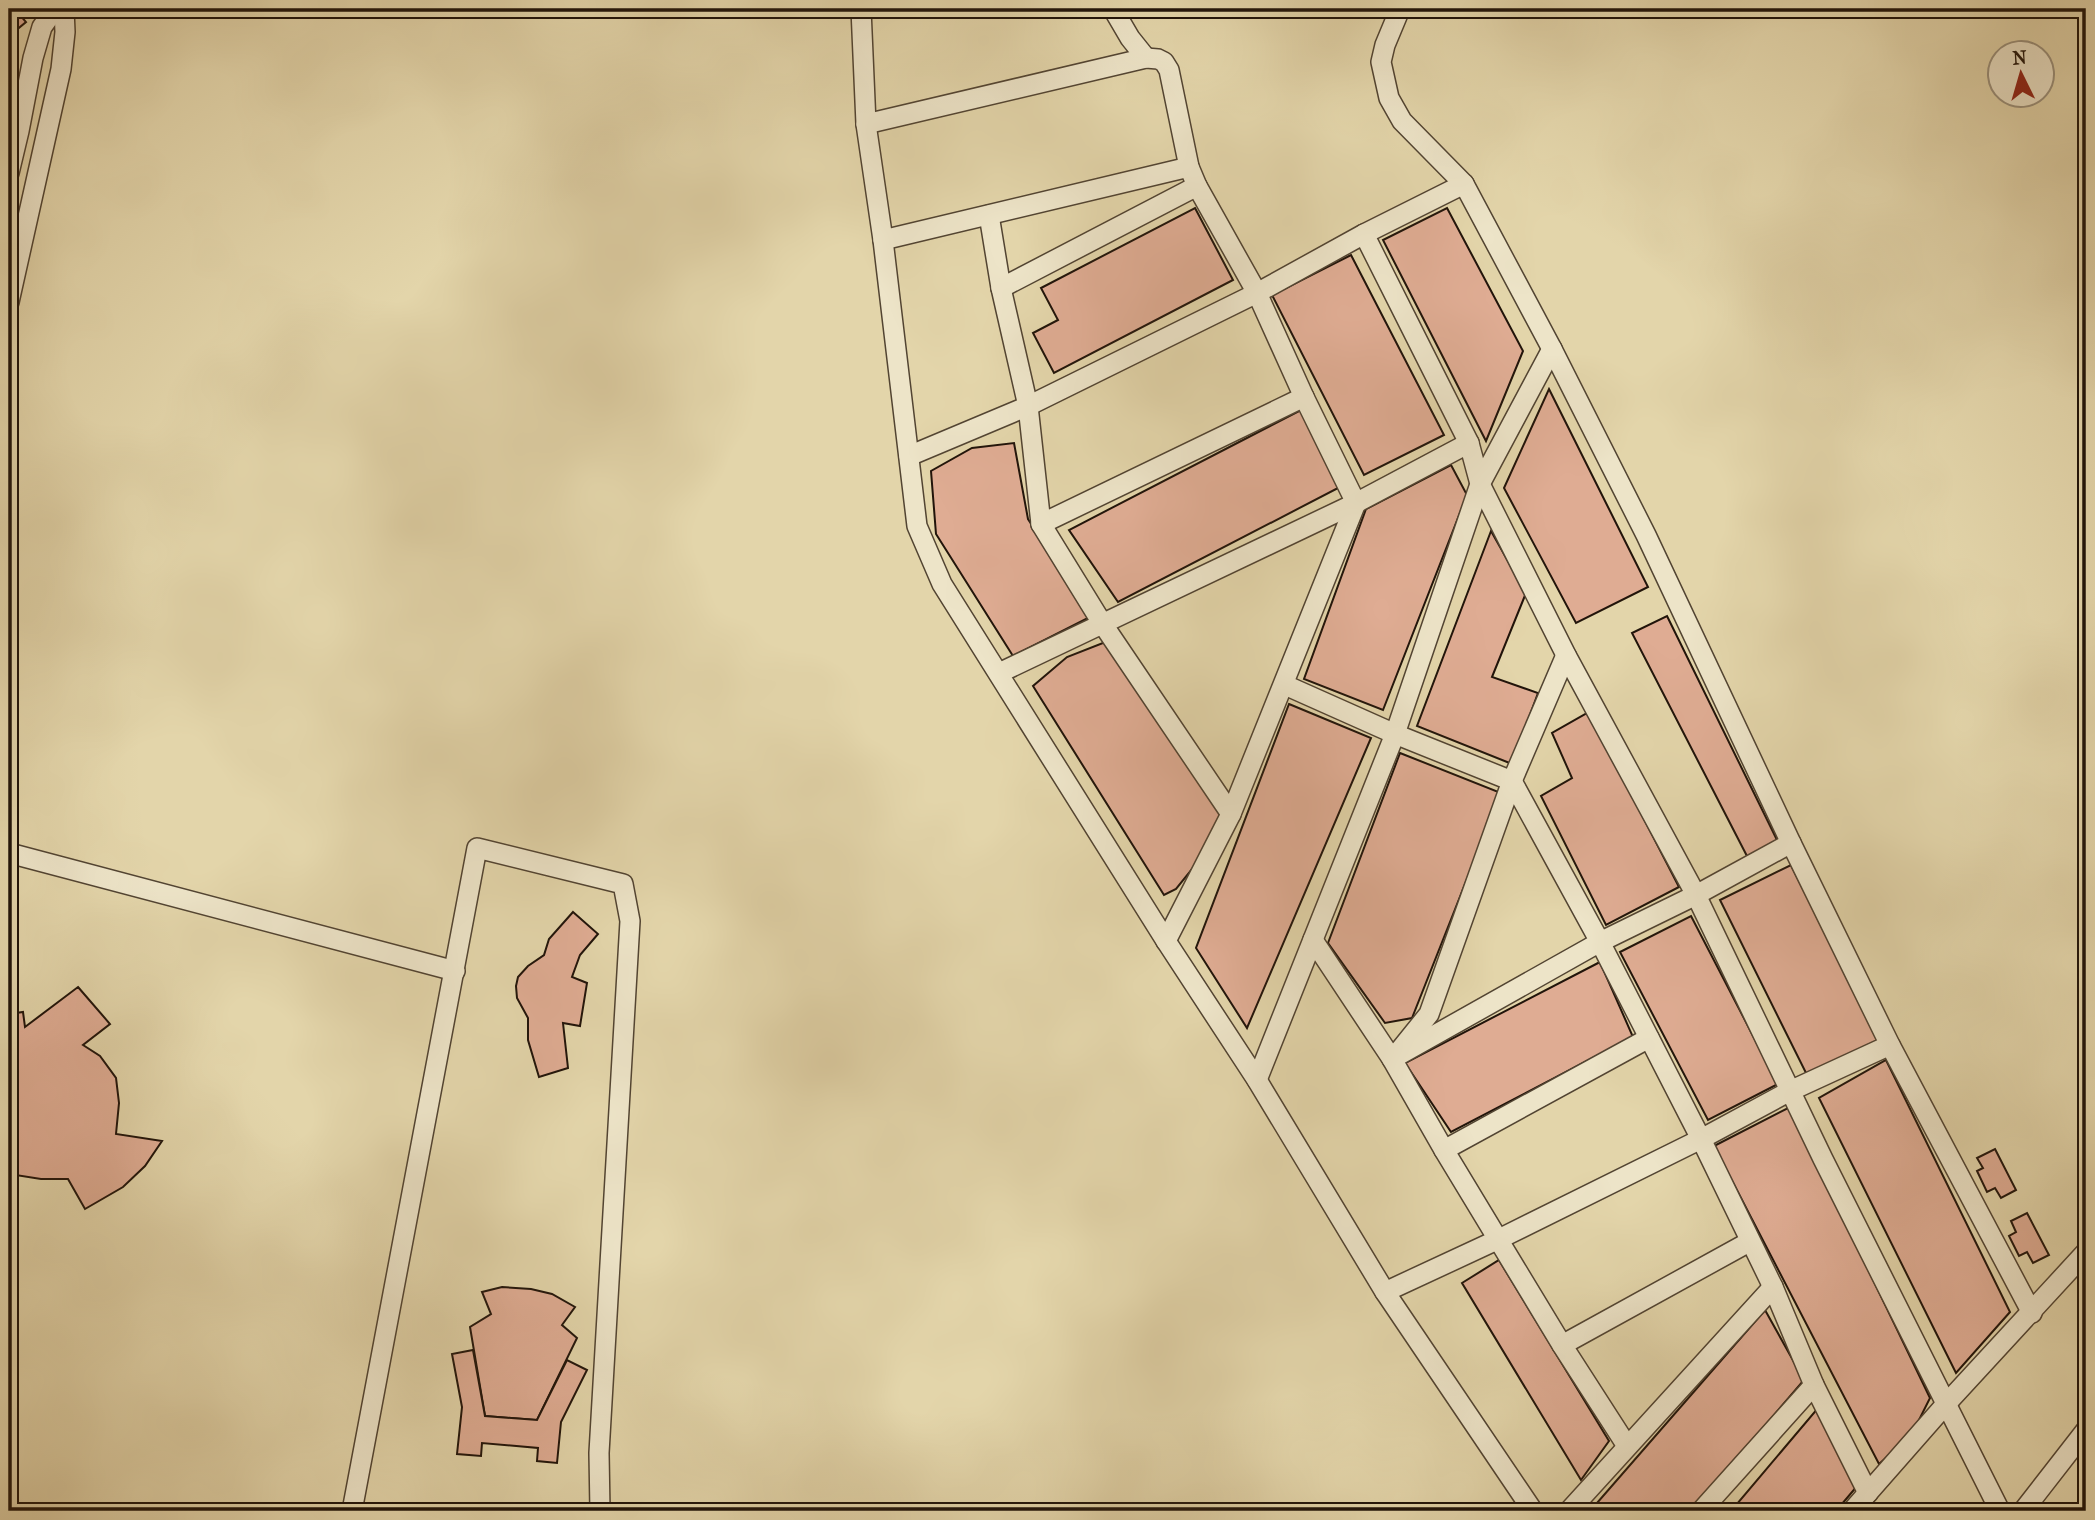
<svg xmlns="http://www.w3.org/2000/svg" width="2095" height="1520" font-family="'IM FELL French Canon',serif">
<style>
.building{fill:#dfac93;stroke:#21140a;stroke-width:2}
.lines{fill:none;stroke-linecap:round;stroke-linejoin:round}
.minor-casing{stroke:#524432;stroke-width:22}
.minor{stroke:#ede4c8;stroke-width:19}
</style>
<rect width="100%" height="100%" fill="#e3d5aa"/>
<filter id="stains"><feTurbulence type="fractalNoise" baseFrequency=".00286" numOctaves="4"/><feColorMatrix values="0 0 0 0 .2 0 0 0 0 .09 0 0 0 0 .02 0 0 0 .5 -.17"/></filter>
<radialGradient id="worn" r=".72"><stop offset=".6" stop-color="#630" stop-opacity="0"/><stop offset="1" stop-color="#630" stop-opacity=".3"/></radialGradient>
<g class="building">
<polygon points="10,9 15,9 26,22 9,36"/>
<polygon points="1195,208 1233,280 1054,373 1033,333 1058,320 1041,288"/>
<polygon points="1447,208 1523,351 1486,441 1383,240"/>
<polygon points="1351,255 1444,435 1364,475 1272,295"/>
<polygon points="1549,389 1648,587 1576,623 1504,488"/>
<polygon points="1301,410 1340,487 1118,602 1069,530"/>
<polygon points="1014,443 1028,519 1092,616 1013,656 936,534 931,471 972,448"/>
<polygon points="1451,465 1467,495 1383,710 1304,679 1366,509"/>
<polygon points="1491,531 1526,593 1492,677 1538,693 1512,764 1417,726"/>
<polygon points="1667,616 1777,840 1748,858 1632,633"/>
<polygon points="1108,641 1221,813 1197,863 1176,889 1164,895 1033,686 1067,657"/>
<polygon points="1289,704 1371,738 1247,1028 1196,948"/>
<polygon points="1589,712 1679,887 1606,925 1541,796 1572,778 1552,733"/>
<polygon points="1400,753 1501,793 1412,1018 1385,1023 1328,943"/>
<polygon points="1791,865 1878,1040 1807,1075 1720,900"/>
<polygon points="573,912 598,934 580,955 572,977 587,983 580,1026 563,1023 568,1068 539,1077 528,1040 528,1018 517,998 516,986 518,977 528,966 544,955 549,939"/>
<polygon points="1691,916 1778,1084 1708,1120 1620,952"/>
<polygon points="1600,962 1633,1037 1451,1132 1405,1063"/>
<polygon points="78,987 110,1024 83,1045 100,1056 116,1078 119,1103 116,1134 162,1141 145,1166 123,1187 85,1209 68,1179 41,1179 9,1174 9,1014 23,1012 25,1027"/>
<polygon points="1886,1060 2010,1312 1956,1373 1819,1098"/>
<polygon points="1790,1107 1930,1398 1911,1436 1879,1464 1714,1146"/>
<polygon points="1995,1149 2016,1190 2001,1198 1995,1188 1987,1192 1977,1171 1983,1168 1977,1158"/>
<polygon points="2027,1213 2049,1255 2033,1263 2027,1252 2019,1256 2009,1236 2016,1232 2011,1221"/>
<polygon points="1499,1260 1609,1441 1581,1480 1462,1283"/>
<polygon points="502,1287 531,1289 552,1294 575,1307 562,1325 577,1338 537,1420 485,1416 470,1327 491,1314 482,1292"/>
<polygon points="1765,1310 1804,1380 1692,1511 1590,1511"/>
<polygon points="473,1350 485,1416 537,1420 567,1360 587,1370 561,1422 557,1463 537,1461 538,1448 482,1443 481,1456 457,1454 462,1407 452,1354"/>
<polygon points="1818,1408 1858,1485 1836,1511 1731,1511"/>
</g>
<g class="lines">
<g class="minor-casing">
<g id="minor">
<polyline points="861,9 866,124 883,240 917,526 942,584 1166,941 1257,1080 1385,1292 1533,1511"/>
<polyline points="1113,9 1130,38 1146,58"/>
<polyline points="1400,9 1385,45 1381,62 1389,98 1402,121 1464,184 1552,349 1646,535 1791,843 1890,1045 2032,1313"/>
<polyline points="866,124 1146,58 1158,59 1164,62 1169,70 1189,167 1197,186 1257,293 1304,397 1356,503 1231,814 1166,941"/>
<polyline points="9,173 19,131 33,58 42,27 55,9"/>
<polyline points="989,215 1001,288 1028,406 1041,524 1102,623 1231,814"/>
<polyline points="1364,234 1469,443 1480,484 1566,655 1696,895 1823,1159 2000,1511"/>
<polyline points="883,240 1189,167"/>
<polyline points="1001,288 1197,186"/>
<polyline points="9,302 61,69 65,32 64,9"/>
<polyline points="909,456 1028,406 1257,293 1364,234 1464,184"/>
<polyline points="1041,524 1304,397"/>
<polyline points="999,673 1356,503 1469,443"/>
<polyline points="1285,685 1395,734 1512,781 1600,942 1701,1139 1773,1287 1814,1385 1868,1493"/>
<polyline points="9,853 455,971"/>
<polyline points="1313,940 1392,1059 1444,1150 1562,1345 1627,1446"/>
<polyline points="1400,1050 1429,1014 1512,781 1566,655"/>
<polyline points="1392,1059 1600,942 1696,895 1791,843"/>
<polyline points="1257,1080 1395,734 1480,484 1552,349"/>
<polyline points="1444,1150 1649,1038"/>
<polyline points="1385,1292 1499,1239 1701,1139 1790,1091 1890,1045"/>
<polyline points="1562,1345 1749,1242"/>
<polyline points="352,1511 477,848 623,884 630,921 599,1453 600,1511"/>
<polyline points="1569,1511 1773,1287"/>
<polyline points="1701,1511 1814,1385"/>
<polyline points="1852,1511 1946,1404 2086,1252"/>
<polyline points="2023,1511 2086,1430"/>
</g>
</g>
<use href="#minor" class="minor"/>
</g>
<rect width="2095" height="1520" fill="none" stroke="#e3d5aa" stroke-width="35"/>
<rect x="10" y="10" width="2074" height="1499" fill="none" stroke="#21140a" stroke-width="3.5"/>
<rect x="18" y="18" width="2060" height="1485" fill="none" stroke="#21140a" stroke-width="2"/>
<g transform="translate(2021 74) rotate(355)"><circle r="33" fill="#ede4c8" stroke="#9b917c" stroke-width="2"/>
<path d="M0-5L12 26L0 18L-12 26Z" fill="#8f2418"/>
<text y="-10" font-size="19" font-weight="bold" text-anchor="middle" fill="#21140a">N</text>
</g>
<rect width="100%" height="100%" filter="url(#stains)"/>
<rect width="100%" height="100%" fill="url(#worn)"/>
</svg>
